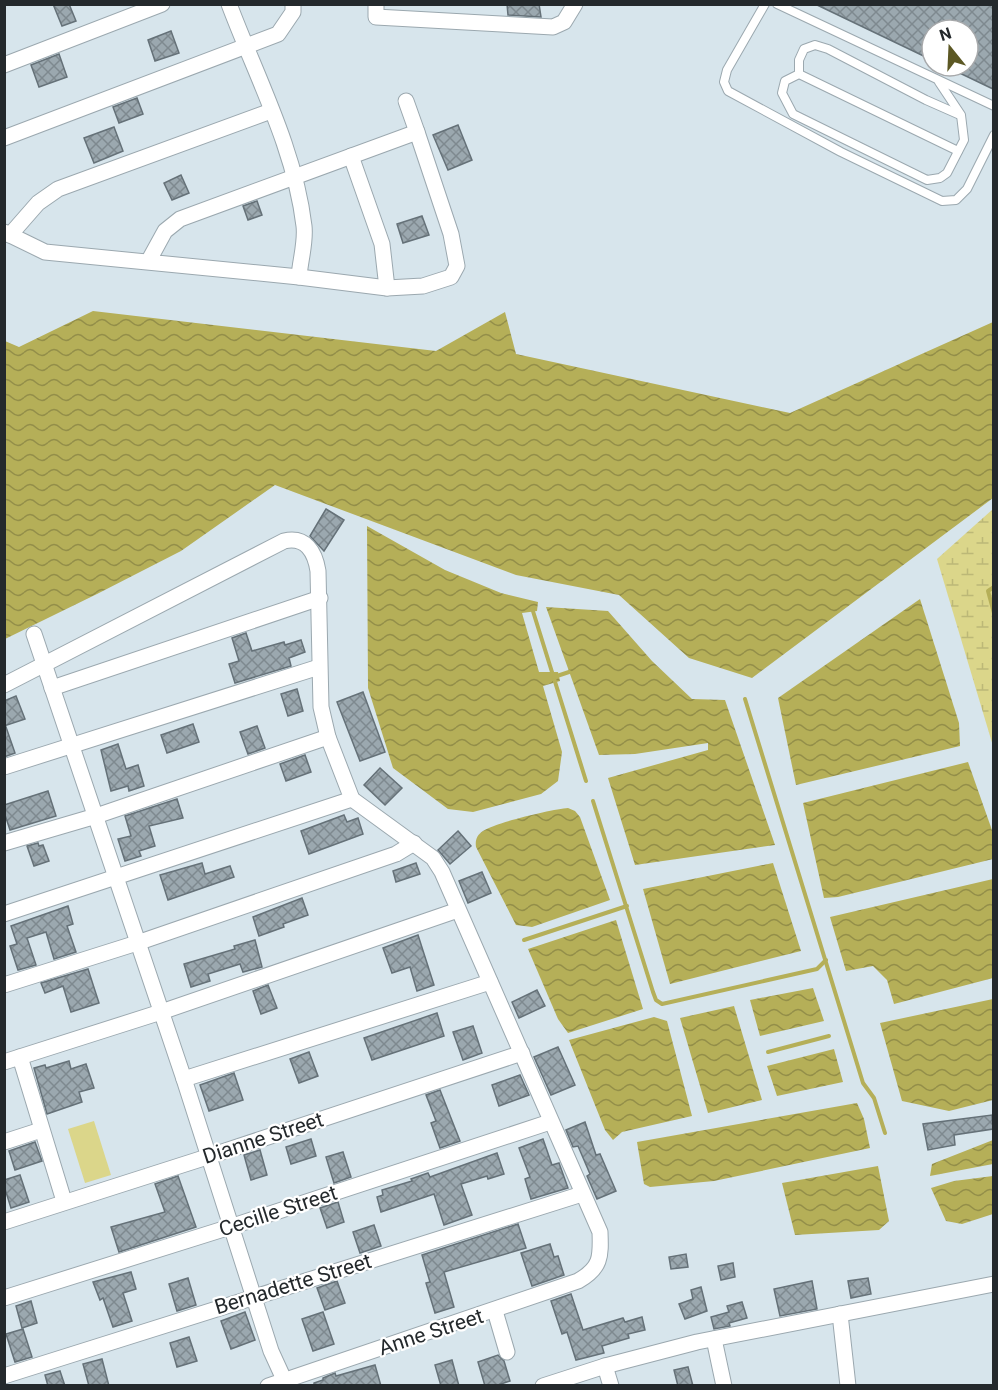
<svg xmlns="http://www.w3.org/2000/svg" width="998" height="1390" font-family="Roboto,sans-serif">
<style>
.green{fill:#dbd68a}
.wetland{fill:url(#wetland-marsh)}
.water{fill:url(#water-waves)}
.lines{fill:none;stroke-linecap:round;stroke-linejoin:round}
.stream{stroke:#b5af58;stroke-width:4}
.building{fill:url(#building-cross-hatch);stroke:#657178;stroke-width:1.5}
.lane-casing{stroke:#9ba8af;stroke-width:10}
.street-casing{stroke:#9ba8af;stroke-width:17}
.lane{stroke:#fff;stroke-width:8}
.street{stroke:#fff;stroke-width:15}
.labels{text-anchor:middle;stroke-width:4.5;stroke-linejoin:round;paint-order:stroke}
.street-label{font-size:21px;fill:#24292c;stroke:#fff}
</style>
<defs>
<pattern id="wetland-marsh" width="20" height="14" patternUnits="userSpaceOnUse" patternTransform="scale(1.5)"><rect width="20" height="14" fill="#dbd68a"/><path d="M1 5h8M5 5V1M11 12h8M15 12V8" fill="none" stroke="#bcb877"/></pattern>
<pattern id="water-waves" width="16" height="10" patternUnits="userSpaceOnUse" patternTransform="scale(1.5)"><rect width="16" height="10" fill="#b5af58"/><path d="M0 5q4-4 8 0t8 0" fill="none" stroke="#938e49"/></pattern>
<pattern id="building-cross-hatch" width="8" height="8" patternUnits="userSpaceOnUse" patternTransform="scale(1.5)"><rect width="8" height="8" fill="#9ba8af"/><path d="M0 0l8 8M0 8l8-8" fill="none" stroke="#7e898f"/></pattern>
</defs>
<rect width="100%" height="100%" fill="#d7e5ec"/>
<polygon class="green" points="94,1121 111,1175 85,1183 68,1129"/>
<polygon class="wetland" points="993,509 993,746 937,559"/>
<g class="water">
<polygon points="93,311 436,351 505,312 516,354 790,413 993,322 993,498 752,678 689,658 619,595 516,575 275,485 181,551 97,594 5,639 5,341 19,347"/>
<polygon points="367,526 445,570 501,593 538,602 537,611 522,613 539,672 558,672 560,681 543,686 562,752 558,781 541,794 473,812 448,809 393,768 368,688"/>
<polygon points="920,599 959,723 960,746 796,785 778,698"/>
<polygon points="546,607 608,611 652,661 692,699 725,700 775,845 635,865 608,778 708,750 708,743 635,754 599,755"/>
<polygon points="968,762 993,833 993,859 838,897 824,898 803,803"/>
<path d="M 568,808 L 575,811 L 580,817 L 610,900 L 532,927 L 516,925 L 476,847 C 475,840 477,835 483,831 C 494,823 553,809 568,808 Z"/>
<polygon points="773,863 801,951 670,984 643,889"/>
<polygon points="993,879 993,978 894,1004 887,980 873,966 846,971 830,917"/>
<polygon points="616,920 643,1009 568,1033 558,1019 528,949"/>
<polygon points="813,988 824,1021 760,1036 750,1000"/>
<polygon points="993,999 993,1100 949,1111 902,1101 880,1023"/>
<polygon points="734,1006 762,1100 708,1113 680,1018"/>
<polygon points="654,1017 667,1021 692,1116 622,1132 613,1140 605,1130 569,1040"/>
<polygon points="834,1049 843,1082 777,1096 767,1066"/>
<polygon points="857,1103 864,1119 870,1148 714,1181 650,1187 644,1184 637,1142"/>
<polygon points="993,1140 993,1164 930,1176 932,1164"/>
<polygon points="878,1166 889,1221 879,1230 795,1235 782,1183"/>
<polygon points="993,1176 993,1214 962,1224 946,1221 931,1188 954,1181"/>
</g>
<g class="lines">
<g class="stream">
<polyline points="994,587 988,591 994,613"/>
<polyline points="532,608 586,781"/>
<polyline points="554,677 569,672"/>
<polyline points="745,699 863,1083 874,1098 885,1133"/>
<polyline points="593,801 653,992 656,1000 662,1004 817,969 826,960"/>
<polyline points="524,940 627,906"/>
<polyline points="768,1052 829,1036"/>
</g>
</g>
<g class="building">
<polygon points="53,4 69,4 76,21 62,26"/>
<polygon points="507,4 539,4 541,17 508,15"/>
<polygon points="815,4 993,4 993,89 945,66 968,66 968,30 932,30 932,60"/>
<polygon points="171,31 179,53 155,61 148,40"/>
<polygon points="59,54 67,77 39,87 31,65"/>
<polygon points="137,98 143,114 119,123 113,107"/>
<polygon points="458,125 472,160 448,170 433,135"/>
<polygon points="114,127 123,151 94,163 84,138"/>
<polygon points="181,175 189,193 172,200 164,183"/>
<polygon points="257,201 262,215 248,220 243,206"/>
<polygon points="422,216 429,235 403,243 397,224"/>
<polygon points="326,509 344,520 324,551 310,536"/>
<polygon points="246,633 252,651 284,642 285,645 301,640 305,652 289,658 291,666 235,683 229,664 239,661 232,638"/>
<polygon points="297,689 303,711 288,716 281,694"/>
<polygon points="363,692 385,752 360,761 337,702"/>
<polygon points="16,696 25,719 4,726 4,701"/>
<polygon points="193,724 199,742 167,753 161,735"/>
<polygon points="257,726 265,748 248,754 240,732"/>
<polygon points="6,727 15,753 4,757 4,728"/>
<polygon points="118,744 126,769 138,765 144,786 129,791 128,786 111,791 101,750"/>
<polygon points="305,755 311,772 286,781 280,764"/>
<polygon points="380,768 402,788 385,805 364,785"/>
<polygon points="48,791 56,816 10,830 4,812 4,805"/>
<polygon points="177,799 183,818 149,826 155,846 139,851 141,856 125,861 118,839 131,836 125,816"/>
<polygon points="344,815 347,822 358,818 363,834 309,854 301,831"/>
<polygon points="458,831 471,846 450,864 438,850"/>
<polygon points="38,843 39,846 43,845 49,861 34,866 27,846"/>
<polygon points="202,863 205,874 230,866 234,877 168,900 160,875"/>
<polygon points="416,863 420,874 396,882 393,871"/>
<polygon points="482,872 491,893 468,903 459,881"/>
<polygon points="302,898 308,915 283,924 284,927 259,936 253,917"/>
<polygon points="68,906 73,924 67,926 76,952 54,959 46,932 27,938 36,965 18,970 10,946 17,944 11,926"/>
<polygon points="418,935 434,985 417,991 410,967 392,973 383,948"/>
<polygon points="255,940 262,967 243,972 240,964 208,974 210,981 191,987 184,964 235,949 234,946"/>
<polygon points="88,969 99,1003 71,1012 63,986 45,993 41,983"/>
<polygon points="268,985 277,1008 261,1014 253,991"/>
<polygon points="537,990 545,1006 519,1018 512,1002"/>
<polygon points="437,1013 444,1036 372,1060 364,1038"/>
<polygon points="473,1026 482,1053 463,1060 453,1032"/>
<polygon points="558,1047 575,1085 551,1095 534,1057"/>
<polygon points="309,1052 318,1076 299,1083 290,1059"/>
<polygon points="69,1061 71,1069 86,1064 94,1088 79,1092 82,1102 47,1114 34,1068 45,1065 46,1068"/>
<polygon points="234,1073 243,1100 209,1111 200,1085"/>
<polygon points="520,1075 529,1095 499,1106 492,1085"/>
<polygon points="440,1090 460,1141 440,1148 431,1123 436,1121 426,1095"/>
<polygon points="992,1115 993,1129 954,1135 955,1145 928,1150 923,1124"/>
<polygon points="585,1122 596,1155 600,1154 616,1191 597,1199 587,1176 590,1174 578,1146 573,1147 566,1130"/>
<polygon points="311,1139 316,1156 291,1164 286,1147"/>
<polygon points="543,1139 552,1165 559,1163 568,1188 531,1199 525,1179 530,1177 519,1148"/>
<polygon points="35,1142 42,1161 15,1170 9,1151"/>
<polygon points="260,1150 267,1175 251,1180 244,1155"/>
<polygon points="343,1152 351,1177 334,1183 326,1157"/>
<polygon points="497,1153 504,1174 488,1179 487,1176 461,1184 472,1215 444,1225 434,1194 381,1212 377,1197 383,1195 382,1190 412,1181 411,1179 428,1173 430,1177"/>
<polygon points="20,1175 29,1202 11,1208 4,1186 4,1180"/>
<polygon points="178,1176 196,1227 119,1252 111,1227 165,1212 155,1184"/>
<polygon points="338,1202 344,1222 327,1228 320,1208"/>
<polygon points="518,1224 526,1248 444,1272 454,1307 435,1313 426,1283 430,1282 422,1255"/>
<polygon points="374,1225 381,1246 360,1253 353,1232"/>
<polygon points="550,1244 554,1257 558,1256 564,1275 532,1286 521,1253"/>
<polygon points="686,1254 688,1267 671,1269 669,1257"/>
<polygon points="733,1263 735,1277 721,1280 718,1266"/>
<polygon points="131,1272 136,1289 123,1293 132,1321 113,1327 103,1298 100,1300 93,1282"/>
<polygon points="188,1278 196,1305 177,1311 169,1284"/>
<polygon points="868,1278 871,1294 851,1298 848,1281"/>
<polygon points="337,1281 345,1303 325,1310 317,1288"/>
<polygon points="812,1281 817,1309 780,1316 774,1289"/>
<polygon points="701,1287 707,1311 685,1319 679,1304 693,1299 691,1290"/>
<polygon points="571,1294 583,1330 623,1318 625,1322 642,1317 645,1330 628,1334 629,1338 602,1346 604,1353 576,1360 567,1332 562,1334 551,1301"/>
<polygon points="31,1301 37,1323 22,1328 16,1306"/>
<polygon points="742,1302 747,1318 729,1323 730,1326 714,1329 711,1317 729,1312 727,1306"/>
<polygon points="245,1312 255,1340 231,1349 221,1321"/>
<polygon points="323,1312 334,1344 313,1351 302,1319"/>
<polygon points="23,1329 32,1357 15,1362 6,1334"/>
<polygon points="189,1337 197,1361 177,1367 170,1343"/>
<polygon points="498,1355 504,1361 510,1381 495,1386 485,1386 478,1362"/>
<polygon points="102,1359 109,1386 89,1386 83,1364"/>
<polygon points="452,1360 459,1386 441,1386 435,1365"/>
<polygon points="375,1365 381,1386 314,1386 314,1383 323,1380 323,1378 335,1373 336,1376"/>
<polygon points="688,1367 693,1386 678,1386 674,1370"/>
<polygon points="60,1371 65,1386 48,1386 45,1375"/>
</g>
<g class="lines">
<g class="lane-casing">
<g id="lane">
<polyline points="765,4 727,70 724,82 728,91 841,152 942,201 956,200 967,189 994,135"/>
<polyline points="777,4 994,106"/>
<polyline points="799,74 785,81 782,93 793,114 927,180 940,178 947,173 964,140 961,115 939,82"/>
<polyline points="799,74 799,60 804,49 815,45 828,49 926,100 960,115"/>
<polyline points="799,74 958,151"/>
</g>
</g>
<g class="street-casing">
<g id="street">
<path d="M 229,4 C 256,76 295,149 304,226 C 306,242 300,261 299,277"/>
<polyline points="376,4 376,17 553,27 564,22 575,4"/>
<polyline points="4,65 162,4"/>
<polyline points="406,101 417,132"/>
<polyline points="4,138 278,34 293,12 293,4"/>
<polyline points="351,156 382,244 387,288"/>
<polyline points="4,232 45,252 299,277 387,288 423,286 451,277 457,266 451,234 417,132 180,219 165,231 148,262"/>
<polyline points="10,235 38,203 58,189 271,111"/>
<polyline points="34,634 184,1079 271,1351 287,1386"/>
<path d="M 4,685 L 284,541 C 306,536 315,552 318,571 L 321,707 L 328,737 L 352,799 L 433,858 L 442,872 L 600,1232 C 601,1257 601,1268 578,1281 L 268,1386"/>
<polyline points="52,688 320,598"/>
<polyline points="4,767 319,667"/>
<polyline points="4,843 96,816 328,737"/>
<polyline points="4,914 352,799"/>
<polyline points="4,985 137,943 396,854 414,843"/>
<polyline points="20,1057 64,1201"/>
<polyline points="4,1062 161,1012 458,910"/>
<polyline points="184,1079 490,982"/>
<polyline points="4,1142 41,1130"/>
<polyline points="4,1222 207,1157 522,1053"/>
<polyline points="4,1298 230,1227 550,1122"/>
<polyline points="495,1311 507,1352"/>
<polyline points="840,1314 848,1386"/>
<polyline points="714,1339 724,1386"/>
<polyline points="605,1366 611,1386"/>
<polyline points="4,1376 582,1194"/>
<polyline points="543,1386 605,1366 697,1342 994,1284"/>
</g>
</g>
<use href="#lane" class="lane"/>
<use href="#street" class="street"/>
</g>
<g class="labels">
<g class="street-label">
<text transform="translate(263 1138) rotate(-18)" y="7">Dianne Street</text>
<text transform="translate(278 1211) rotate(-18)" y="7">Cecille Street</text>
<text transform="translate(293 1284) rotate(-17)" y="7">Bernadette Street</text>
<text transform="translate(431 1332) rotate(-18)" y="7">Anne Street</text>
</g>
</g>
<rect width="998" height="1390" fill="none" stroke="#24292c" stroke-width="12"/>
<g transform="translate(950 48) rotate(342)"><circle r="28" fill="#ffffff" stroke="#a7a9ab" stroke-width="1.5"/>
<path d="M0-4.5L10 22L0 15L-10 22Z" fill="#5c5824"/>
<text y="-9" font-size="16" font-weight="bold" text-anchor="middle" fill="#24292c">N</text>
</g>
</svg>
